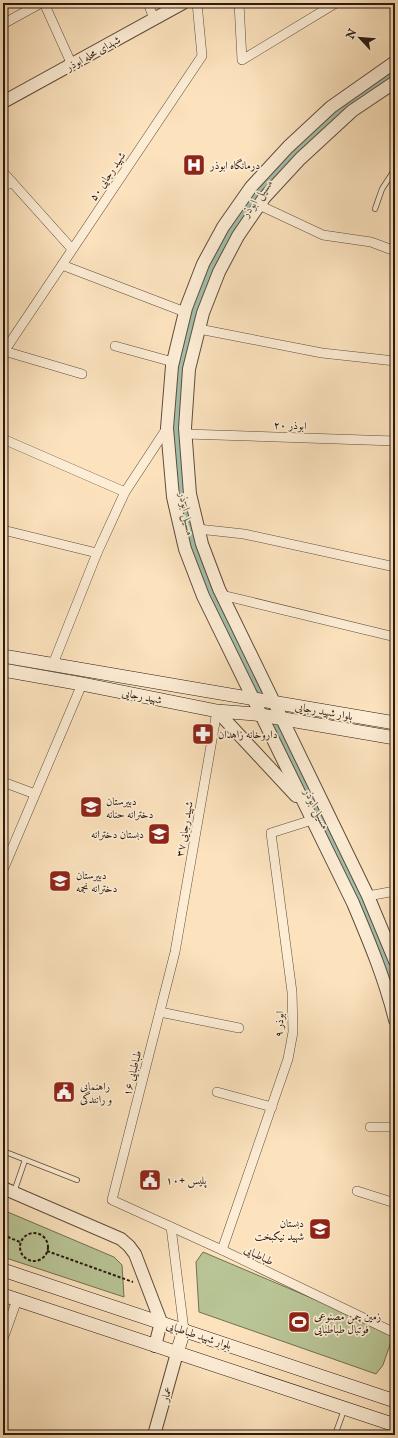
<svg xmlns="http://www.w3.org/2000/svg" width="398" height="1438" font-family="'IM FELL English',Amiri,serif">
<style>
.green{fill:#b9c596;stroke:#726f52}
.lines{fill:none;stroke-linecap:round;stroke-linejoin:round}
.canal{stroke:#a0bfac;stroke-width:13}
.service-casing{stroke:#5e4c3b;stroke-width:6}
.minor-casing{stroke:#5e4c3b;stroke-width:10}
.tertiary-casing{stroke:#5e4c3b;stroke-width:14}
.secondary-casing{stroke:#2a190f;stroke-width:14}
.path{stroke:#2a190f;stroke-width:2;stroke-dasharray:3 2;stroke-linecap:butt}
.service{stroke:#fdedd5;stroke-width:4.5}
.minor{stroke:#fdedd5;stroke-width:9}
.tertiary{stroke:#fdedd5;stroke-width:12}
.secondary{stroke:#fdedd5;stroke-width:13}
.labels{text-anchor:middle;stroke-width:3.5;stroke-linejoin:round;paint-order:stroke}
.street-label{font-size:11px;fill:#2a190f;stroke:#fdedd5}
.poi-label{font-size:11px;fill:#2a190f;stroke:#fdedd5;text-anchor:start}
.water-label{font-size:12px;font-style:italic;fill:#535346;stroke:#fdedd5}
</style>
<rect width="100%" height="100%" fill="#fce3be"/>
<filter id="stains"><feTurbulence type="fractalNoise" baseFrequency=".005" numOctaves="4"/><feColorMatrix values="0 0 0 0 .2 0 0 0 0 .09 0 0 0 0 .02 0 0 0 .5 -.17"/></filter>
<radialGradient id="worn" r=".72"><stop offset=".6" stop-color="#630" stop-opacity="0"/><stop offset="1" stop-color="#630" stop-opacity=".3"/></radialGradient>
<g class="green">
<polygon points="3,1210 114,1257 122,1265 124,1297 3,1257"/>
<polygon points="203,1252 394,1333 383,1365 376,1374 199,1312 196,1262"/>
</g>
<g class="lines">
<polyline class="canal" points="395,73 339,111 299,148 265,185 233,230 210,274 193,316 179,372 176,410 180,470 184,510 193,544 210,588 275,725 342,861 389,970 395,992"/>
<g class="service-casing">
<g id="service">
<polyline points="375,209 382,189 395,169"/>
<polyline points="3,1151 77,1180"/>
<polyline points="14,1192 25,1160"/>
<polyline points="335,1435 344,1410"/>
</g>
</g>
<g class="minor-casing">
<g id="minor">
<polyline points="44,3 72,65"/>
<polyline points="148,3 154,19"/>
<polyline points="239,3 242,60 336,3"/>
<polyline points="3,24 41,3"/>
<polyline points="3,172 72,249"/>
<polyline points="3,187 12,182"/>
<polyline points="259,205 323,235 371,242 395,251"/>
<polyline points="62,265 185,312"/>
<polyline points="199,329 322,353 395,361"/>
<polyline points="115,346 173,362"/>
<polyline points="4,351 82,374"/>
<polyline points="3,353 202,56 197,3"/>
<polyline points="185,434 395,441"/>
<polyline points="3,439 125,492"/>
<polyline points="198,529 244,534 395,567"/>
<polyline points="3,530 97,553"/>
<polyline points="222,595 395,637"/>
<polyline points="53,664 97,553 125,492 167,428"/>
<polyline points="217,711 175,952 112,1200 222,1250 395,1333"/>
<polyline points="3,782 35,794"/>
<polyline points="3,870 82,684"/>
<polyline points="368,896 395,891"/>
<polyline points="160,1012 239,1028"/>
<polyline points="217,1092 272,1107"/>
<polyline points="370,1127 395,1127"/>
<polyline points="357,1191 395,1203"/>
<polyline points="171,1227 184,1330"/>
<polyline points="222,1250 288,1059 293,1032 292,992 271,833 312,820"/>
<polyline points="3,1339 17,1300"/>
</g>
</g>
<g class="tertiary-casing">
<g id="tertiary">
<path d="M 395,62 L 331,107 L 288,147 L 251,187 L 223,227 L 203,264 L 186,308 L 172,366 L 167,428 L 173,497 L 185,549 L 203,596 L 353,903 C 369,941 385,979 395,1020"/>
<polyline points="395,82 352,111 300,159 264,198 238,236 219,272 203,313 189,369 185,428 190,494 202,544 219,589 368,896 395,961"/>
<polyline points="3,102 183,3"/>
<polyline points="217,711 296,796"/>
<polyline points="3,1188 121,1239 129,1246 135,1254 161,1322 155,1346"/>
<polyline points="154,1435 177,1353"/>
</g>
</g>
<g class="secondary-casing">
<g id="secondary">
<polyline points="3,656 395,723"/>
<polyline points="3,670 82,684 217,711 255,714 395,738"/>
<polyline points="3,1270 395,1401"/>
<polyline points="3,1295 395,1425"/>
<polyline points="177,1353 184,1330"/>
</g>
</g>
<g class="path">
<circle cx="34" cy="1247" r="14"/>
<polyline points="3,1235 20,1242"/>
<polyline points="47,1251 133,1282"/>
</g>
<use href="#service" class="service"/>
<use href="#minor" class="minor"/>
<use href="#tertiary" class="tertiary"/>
<use href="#secondary" class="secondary"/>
</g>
<defs>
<g id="hospital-square" transform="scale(1.15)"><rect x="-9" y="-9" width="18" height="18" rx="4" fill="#8f2418" stroke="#fdedd5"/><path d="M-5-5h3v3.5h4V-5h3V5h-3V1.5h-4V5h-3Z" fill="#fff"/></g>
<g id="pharmacy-square" transform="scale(1.15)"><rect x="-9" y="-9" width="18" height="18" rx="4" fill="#8f2418" stroke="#fdedd5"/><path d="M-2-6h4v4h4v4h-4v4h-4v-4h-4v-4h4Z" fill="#fff"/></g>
<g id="school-square" transform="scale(1.15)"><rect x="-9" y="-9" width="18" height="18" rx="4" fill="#8f2418" stroke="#fdedd5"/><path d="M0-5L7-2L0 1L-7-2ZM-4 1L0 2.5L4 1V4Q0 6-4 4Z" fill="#fff"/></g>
<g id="civic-square" transform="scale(1.15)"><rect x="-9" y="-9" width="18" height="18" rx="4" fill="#8f2418" stroke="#fdedd5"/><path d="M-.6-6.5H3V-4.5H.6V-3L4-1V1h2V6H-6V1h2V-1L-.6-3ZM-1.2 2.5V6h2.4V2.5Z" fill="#fff"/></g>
<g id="stadium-square" transform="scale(1.15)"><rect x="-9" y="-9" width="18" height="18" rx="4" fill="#8f2418" stroke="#fdedd5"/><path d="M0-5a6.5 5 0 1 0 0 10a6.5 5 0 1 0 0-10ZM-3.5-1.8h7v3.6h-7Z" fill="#fff"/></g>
</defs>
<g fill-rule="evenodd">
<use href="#hospital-square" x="194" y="165"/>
<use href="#pharmacy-square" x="203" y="734"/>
<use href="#school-square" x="91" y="807"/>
<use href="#school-square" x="159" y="834"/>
<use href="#school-square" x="60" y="881"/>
<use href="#civic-square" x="64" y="1092"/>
<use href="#civic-square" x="150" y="1180"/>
<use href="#school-square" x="320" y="1229"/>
<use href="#stadium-square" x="299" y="1322"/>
</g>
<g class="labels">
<g class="street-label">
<text transform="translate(93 53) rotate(-29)" y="4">شهدای محله ابوذر</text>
<text transform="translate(107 176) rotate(-56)" y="4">شهید رجایی ۵۰</text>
<text transform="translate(290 425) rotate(2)" y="4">ابوذر ۲۰</text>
<text transform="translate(142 696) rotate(11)" y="4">شهید رجایی</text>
<text transform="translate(324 711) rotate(10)" y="4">بلوار شهید رجایی</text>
<text transform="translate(184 829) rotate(-80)" y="4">شهید رجایی ۳۷</text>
<text transform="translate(279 1024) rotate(-87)" y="4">ابوذر ۹</text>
<text transform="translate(132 1073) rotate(-76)" y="4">طباطبایی ۱۶</text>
<text transform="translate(259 1255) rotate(26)" y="4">طباطبایی</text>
<text transform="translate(199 1335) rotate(18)" y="4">بلوار شهید طباطبایی</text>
<text transform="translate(166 1394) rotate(-74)" y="4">عمار</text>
</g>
<g class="poi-label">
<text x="210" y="169">درمانگاه ابوذر</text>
<text x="218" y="738">داروخانه زاهدان</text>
<text x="106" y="805">دبیرستان<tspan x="106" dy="13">دخترانه حنانه</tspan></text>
<text x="144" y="838" text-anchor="end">دبستان دخترانه</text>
<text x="76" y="879">دبیرستان<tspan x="76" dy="13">دخترانه نجمه</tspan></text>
<text x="80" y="1090">راهنمایی<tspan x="80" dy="13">و رانندگی</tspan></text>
<text x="166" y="1184">پلیس +۱۰</text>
<text x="304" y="1227" text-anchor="end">دبستان<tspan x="304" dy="13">شهید نیکبخت</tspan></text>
<text x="314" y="1320">زمین چمن مصنوعی<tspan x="314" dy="13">فوتبال طباطبایی</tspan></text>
</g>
<g class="water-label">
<text transform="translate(257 198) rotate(-53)" y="4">مسیل ابوذر</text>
<text transform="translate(187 514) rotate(80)" y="4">مسیل ابوذر</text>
<text transform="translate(317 809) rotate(64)" y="4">مسیل ابوذر</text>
</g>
</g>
<rect width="398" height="1438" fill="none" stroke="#fce3be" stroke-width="16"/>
<rect x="4" y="4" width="390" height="1430" fill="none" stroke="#2a190f" stroke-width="2"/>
<rect x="8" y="8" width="382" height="1422" fill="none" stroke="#2a190f"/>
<g transform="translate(360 38) rotate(296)" stroke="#fdedd5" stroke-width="3" paint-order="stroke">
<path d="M0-3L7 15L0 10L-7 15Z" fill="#2a190f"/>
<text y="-6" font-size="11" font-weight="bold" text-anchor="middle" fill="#2a190f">N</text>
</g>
<rect width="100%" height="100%" filter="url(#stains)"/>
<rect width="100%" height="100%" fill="url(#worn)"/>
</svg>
